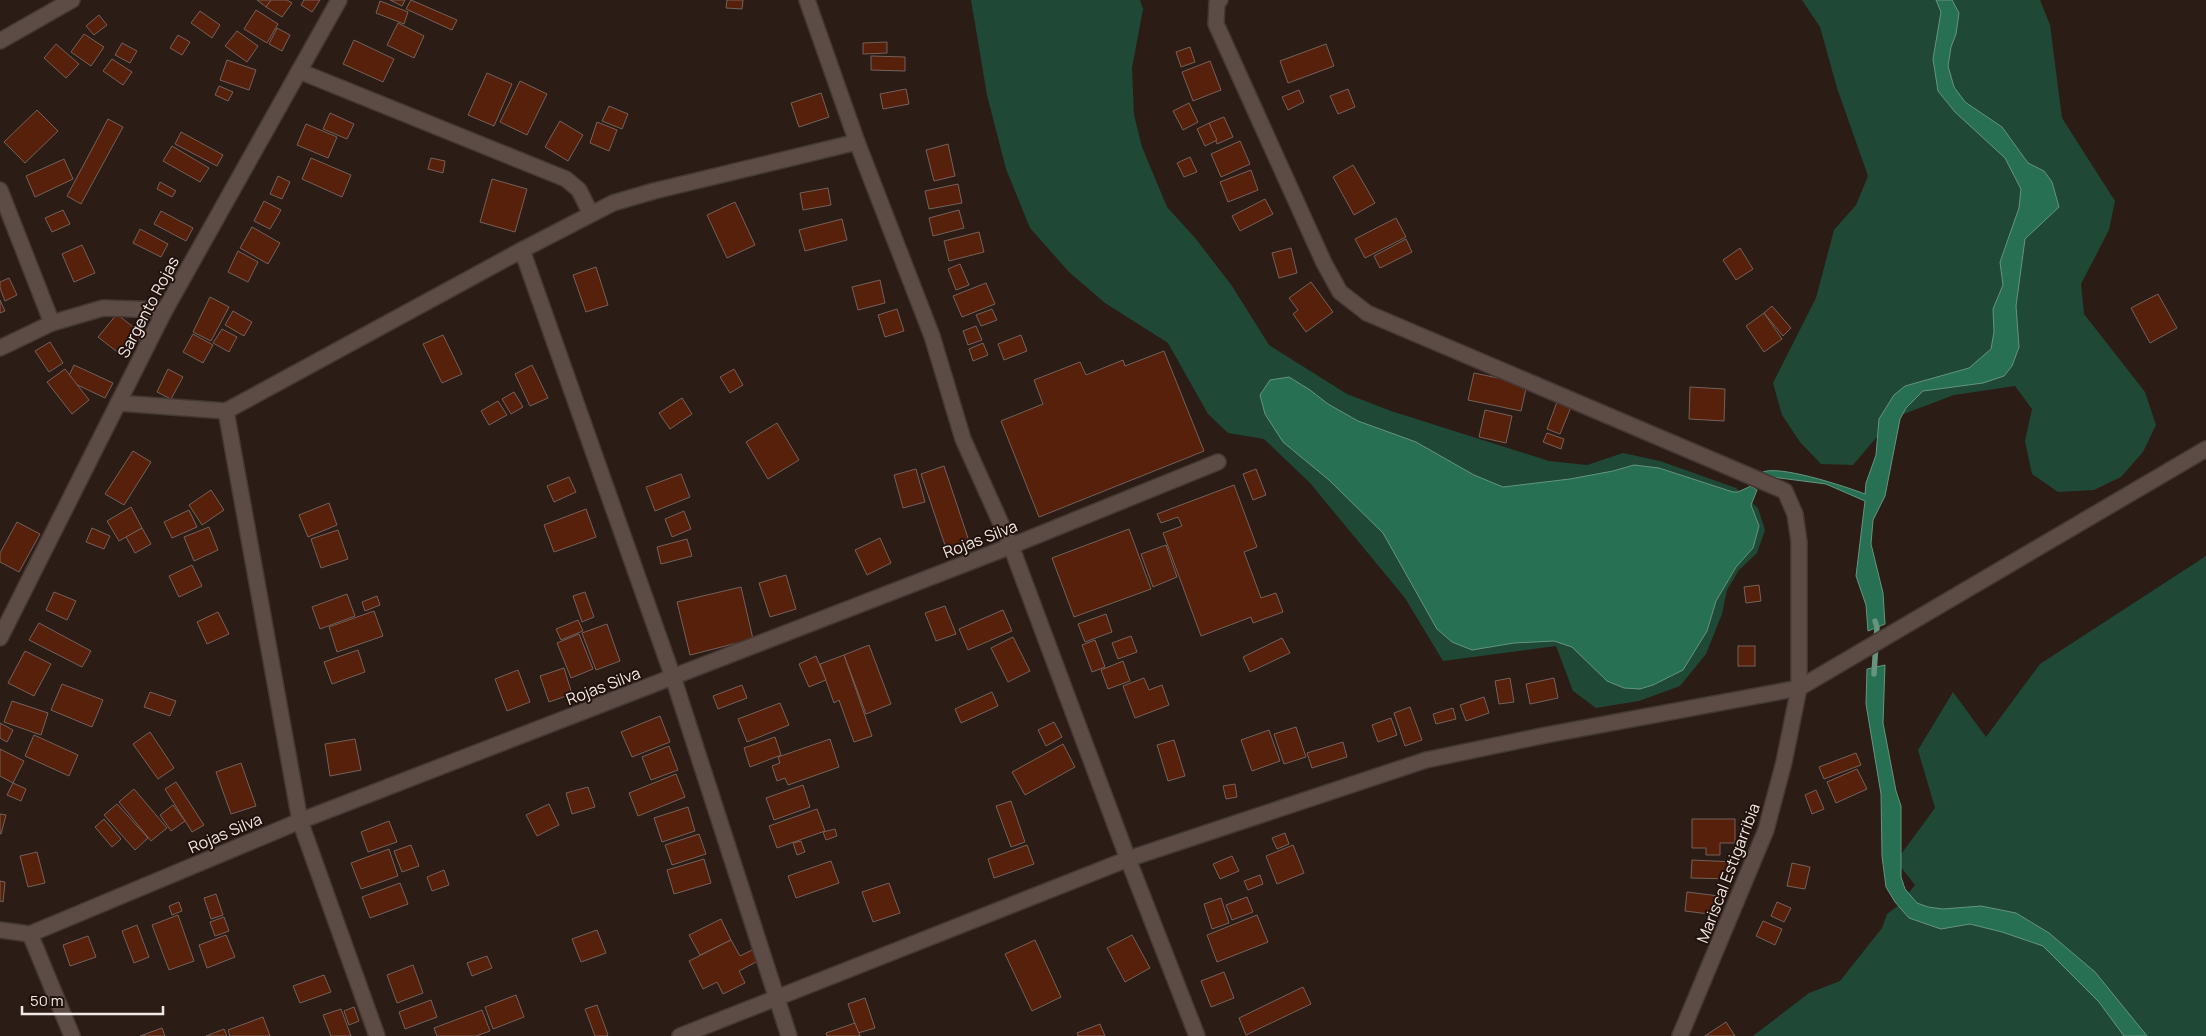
<svg xmlns="http://www.w3.org/2000/svg" width="2206" height="1036" font-family="Manrope,sans-serif">
<style>
.green{fill:#1f4837}
.water{fill:#287053;stroke:#65947f}
.lines{fill:none;stroke-linecap:round;stroke-linejoin:round}
.stream{stroke:#65947f;stroke-width:5.5}
.building{fill:#56200b;stroke:#74615b}
.minor-casing{stroke:#443835;stroke-width:18}
.minor{stroke:#5d4b45;stroke-width:15}
.labels{text-anchor:middle;stroke-width:4;stroke-linejoin:round;paint-order:stroke}
.street-label{font-size:16px;fill:#f3e8e5;stroke:#21120d}
</style>
<rect width="100%" height="100%" fill="#2b1c16"/>
<g class="green">
<polygon points="971,0 1140,0 1143,9 1132,68 1134,115 1142,147 1167,207 1196,239 1232,286 1269,345 1347,394 1391,411 1549,461 1587,465 1623,453 1660,461 1736,488 1758,508 1765,530 1757,553 1739,570 1727,590 1722,614 1706,654 1680,686 1639,701 1596,708 1573,691 1556,646 1443,661 1405,598 1310,483 1264,439 1228,433 1208,414 1168,343 1105,303 1069,272 1030,228 1006,169 987,95"/>
<polygon points="1802,0 2040,0 2050,25 2062,118 2115,201 2109,230 2081,284 2084,314 2145,392 2156,425 2143,452 2121,477 2094,490 2058,492 2032,474 2025,441 2032,409 2015,386 1954,395 1893,418 1853,465 1821,464 1800,442 1782,415 1773,383 1816,298 1834,230 1856,205 1868,176 1837,88 1820,27"/>
<polygon points="2206,556 2206,1036 1753,1036 1809,993 1840,981 1882,928 1887,914 1899,905 1915,885 1896,861 1935,808 1918,750 1953,692 1986,737 2040,664"/>
</g>
<g class="water">
<path d="M 1936,0 L 1952,0 L 1959,13 L 1956,34 L 1951,47 L 1948,66 L 1954,87 L 1965,102 L 2002,127 L 2028,163 L 2044,171 L 2052,182 L 2059,207 L 2025,239 L 2016,306 L 2019,347 L 2012,366 L 2004,376 L 1983,383 L 1923,391 L 1906,408 L 1900,419 L 1885,496 L 1873,520 L 1871,544 L 1883,593 L 1885,624 L 1868,631 L 1866,605 L 1856,576 L 1865,501 L 1826,484 L 1772,477 L 1761,473 C 1775,463 1847,487 1865,494 L 1866,483 L 1876,455 L 1879,419 L 1894,395 L 1905,386 L 1969,368 L 1991,349 L 1994,332 L 1993,309 L 2003,285 L 2000,262 L 2019,208 L 2021,189 L 2005,158 L 1955,112 L 1938,91 L 1933,59 L 1941,12 Z"/>
<polygon points="1289,377 1310,390 1328,404 1358,421 1416,442 1474,475 1503,487 1570,479 1613,471 1634,465 1659,468 1733,492 1738,492 1751,486 1757,490 1751,505 1759,526 1753,548 1736,567 1716,601 1707,631 1683,670 1653,685 1640,689 1624,688 1607,681 1572,647 1554,641 1514,643 1472,650 1452,642 1437,629 1383,533 1329,480 1283,442 1265,414 1260,395 1270,380"/>
<polygon points="1885,665 1883,723 1896,791 1901,806 1901,877 1905,889 1917,903 1928,907 1943,909 1981,906 2016,913 2049,933 2095,972 2147,1036 2124,1036 2099,1002 2043,946 2002,932 1970,924 1941,929 1909,918 1895,902 1886,887 1882,856 1881,794 1866,704 1867,669"/>
</g>
<g class="lines">
<polyline class="stream" points="1874,674 1877,627 1875,621"/>
</g>
<g class="building">
<polygon points="257,0 272,0 266,7"/>
<polygon points="271,0 287,0 292,3 282,17 266,7"/>
<polygon points="304,0 320,0 312,12 301,5"/>
<polygon points="390,0 405,0 402,6"/>
<polygon points="411,0 457,20 452,30 406,9"/>
<polygon points="727,0 743,0 742,9 726,8"/>
<polygon points="380,1 408,12 404,24 376,13"/>
<polygon points="256,10 278,24 267,43 244,29"/>
<polygon points="200,11 220,25 212,38 191,23"/>
<polygon points="99,15 107,25 94,35 86,26"/>
<polygon points="398,23 424,36 414,58 387,45"/>
<polygon points="277,28 290,35 282,51 269,44"/>
<polygon points="237,31 258,46 247,62 225,46"/>
<polygon points="84,34 104,47 91,66 71,52"/>
<polygon points="178,35 190,42 182,55 170,48"/>
<polygon points="354,40 394,59 383,82 343,64"/>
<polygon points="887,42 887,53 863,54 863,43"/>
<polygon points="122,43 137,51 130,63 115,55"/>
<polygon points="56,44 79,64 66,78 44,58"/>
<polygon points="1326,44 1334,66 1288,83 1280,61"/>
<polygon points="1190,47 1195,62 1181,67 1176,52"/>
<polygon points="871,56 905,57 905,71 871,70"/>
<polygon points="112,59 132,72 123,85 103,71"/>
<polygon points="227,60 256,70 249,90 220,80"/>
<polygon points="1210,61 1221,90 1193,101 1182,72"/>
<polygon points="487,73 512,84 494,126 468,115"/>
<polygon points="520,81 547,94 527,135 500,122"/>
<polygon points="219,86 233,92 228,101 215,95"/>
<polygon points="906,89 909,104 883,109 880,94"/>
<polygon points="1348,89 1355,107 1338,114 1330,96"/>
<polygon points="1299,90 1304,102 1288,110 1282,97"/>
<polygon points="821,93 829,117 799,127 791,103"/>
<polygon points="1189,103 1198,122 1183,130 1173,111"/>
<polygon points="609,106 628,114 622,129 602,121"/>
<polygon points="37,110 58,131 25,163 4,142"/>
<polygon points="330,113 354,124 347,139 323,129"/>
<polygon points="1224,117 1233,137 1217,144 1209,123"/>
<polygon points="108,119 123,127 81,204 67,196"/>
<polygon points="560,121 583,135 568,161 545,147"/>
<polygon points="597,122 617,130 609,151 590,143"/>
<polygon points="1209,123 1217,140 1205,146 1197,129"/>
<polygon points="306,124 337,137 328,158 297,145"/>
<polygon points="181,132 223,155 217,166 175,144"/>
<polygon points="1240,141 1250,164 1221,177 1211,154"/>
<polygon points="948,144 955,176 934,181 926,150"/>
<polygon points="172,146 209,168 200,182 163,161"/>
<polygon points="1190,157 1197,172 1184,177 1177,163"/>
<polygon points="311,158 351,175 342,197 302,179"/>
<polygon points="431,158 445,161 443,173 428,169"/>
<polygon points="64,159 73,179 35,197 26,176"/>
<polygon points="1353,165 1375,203 1354,215 1333,177"/>
<polygon points="1251,170 1258,190 1228,202 1220,182"/>
<polygon points="278,176 290,182 282,199 270,194"/>
<polygon points="492,179 527,189 515,232 480,222"/>
<polygon points="160,182 176,191 172,197 157,189"/>
<polygon points="958,184 962,203 929,209 925,191"/>
<polygon points="828,188 831,205 803,210 800,193"/>
<polygon points="1265,199 1273,214 1240,231 1232,216"/>
<polygon points="264,201 281,210 270,229 254,221"/>
<polygon points="735,202 755,245 727,258 707,215"/>
<polygon points="63,210 70,224 52,232 45,218"/>
<polygon points="959,210 964,228 933,236 929,218"/>
<polygon points="161,211 193,228 186,241 154,224"/>
<polygon points="1396,218 1406,237 1365,258 1355,239"/>
<polygon points="842,219 847,240 805,251 799,230"/>
<polygon points="252,227 280,243 268,264 240,248"/>
<polygon points="140,229 168,244 161,257 133,243"/>
<polygon points="979,232 984,252 949,261 944,241"/>
<polygon points="1406,239 1412,252 1380,268 1374,256"/>
<polygon points="82,245 95,273 74,282 62,254"/>
<polygon points="1291,248 1297,273 1279,278 1272,253"/>
<polygon points="1740,248 1753,269 1736,280 1723,260"/>
<polygon points="238,251 258,262 248,282 228,272"/>
<polygon points="960,264 969,285 956,290 948,269"/>
<polygon points="596,267 608,305 586,312 573,275"/>
<polygon points="9,278 17,295 5,301 0,288 0,282"/>
<polygon points="880,280 885,303 858,310 852,287"/>
<polygon points="1311,282 1333,312 1306,332 1293,314 1298,310 1289,298"/>
<polygon points="986,283 995,304 962,317 953,296"/>
<polygon points="2158,294 2177,328 2150,343 2131,308"/>
<polygon points="210,297 229,307 211,341 193,332"/>
<polygon points="0,300 5,311 0,313"/>
<polygon points="1772,306 1791,328 1783,336 1764,313"/>
<polygon points="897,309 904,331 885,337 878,315"/>
<polygon points="992,309 997,320 981,326 976,315"/>
<polygon points="233,311 252,322 244,336 225,325"/>
<polygon points="1764,313 1782,339 1764,352 1746,326"/>
<polygon points="117,314 143,335 125,358 98,337"/>
<polygon points="976,326 982,340 968,345 963,331"/>
<polygon points="222,329 237,337 229,352 213,343"/>
<polygon points="193,334 213,345 203,363 183,352"/>
<polygon points="443,335 462,374 442,383 423,344"/>
<polygon points="1021,335 1027,351 1004,360 998,344"/>
<polygon points="50,342 63,363 49,372 35,351"/>
<polygon points="983,343 988,355 973,361 969,349"/>
<polygon points="1164,351 1204,451 1039,517 1001,421 1043,404 1034,380 1080,362 1086,375 1123,360 1125,366"/>
<polygon points="74,365 113,383 105,398 67,380"/>
<polygon points="532,365 548,398 530,406 515,374"/>
<polygon points="65,369 89,400 72,414 47,382"/>
<polygon points="168,369 183,377 171,399 157,392"/>
<polygon points="734,369 743,385 730,393 720,377"/>
<polygon points="1474,373 1527,384 1521,411 1468,400"/>
<polygon points="1690,387 1725,389 1724,421 1689,419"/>
<polygon points="514,392 523,407 511,414 502,399"/>
<polygon points="682,398 692,414 670,429 659,413"/>
<polygon points="498,401 507,415 489,425 481,411"/>
<polygon points="1557,402 1571,407 1560,434 1547,429"/>
<polygon points="1485,410 1512,416 1506,443 1479,437"/>
<polygon points="777,423 799,460 768,479 746,442"/>
<polygon points="1547,433 1564,439 1561,449 1543,442"/>
<polygon points="133,451 151,462 124,505 105,494"/>
<polygon points="944,466 971,547 948,554 921,474"/>
<polygon points="916,469 925,502 903,508 894,475"/>
<polygon points="1256,469 1266,495 1253,500 1243,474"/>
<polygon points="681,474 690,497 655,511 646,487"/>
<polygon points="569,477 576,492 554,502 547,486"/>
<polygon points="1234,485 1257,547 1244,552 1261,598 1276,593 1283,612 1253,623 1251,617 1201,636 1163,533 1182,526 1178,517 1161,523 1157,514"/>
<polygon points="211,490 224,510 202,525 189,505"/>
<polygon points="329,503 337,525 308,537 299,515"/>
<polygon points="131,507 142,528 119,541 107,521"/>
<polygon points="586,509 596,537 554,552 544,525"/>
<polygon points="189,510 197,527 172,538 164,522"/>
<polygon points="684,511 691,529 672,537 665,519"/>
<polygon points="17,522 40,534 19,572 0,562 0,553"/>
<polygon points="209,527 218,550 194,561 184,537"/>
<polygon points="92,528 110,536 104,549 86,542"/>
<polygon points="142,528 151,544 135,553 126,537"/>
<polygon points="1129,529 1151,589 1074,617 1052,558"/>
<polygon points="338,530 348,559 321,568 311,539"/>
<polygon points="880,538 891,563 867,575 855,550"/>
<polygon points="687,539 692,556 661,564 657,547"/>
<polygon points="1166,545 1177,577 1153,587 1141,554"/>
<polygon points="192,565 202,586 179,597 169,576"/>
<polygon points="786,575 796,609 770,617 759,583"/>
<polygon points="1759,585 1761,601 1746,603 1744,587"/>
<polygon points="741,587 753,639 690,655 677,602"/>
<polygon points="54,592 76,601 67,620 46,610"/>
<polygon points="585,592 594,617 582,622 573,596"/>
<polygon points="347,594 355,616 320,629 312,607"/>
<polygon points="377,596 380,605 365,611 362,602"/>
<polygon points="945,606 956,634 936,641 925,613"/>
<polygon points="1003,610 1012,631 968,650 959,629"/>
<polygon points="374,611 383,636 337,652 329,627"/>
<polygon points="218,612 229,634 207,644 197,622"/>
<polygon points="1106,614 1112,632 1085,642 1078,624"/>
<polygon points="578,620 583,631 561,640 556,629"/>
<polygon points="39,623 91,651 82,667 29,640"/>
<polygon points="607,624 620,661 596,670 582,633"/>
<polygon points="579,634 593,669 571,678 557,643"/>
<polygon points="1131,636 1137,652 1118,659 1112,643"/>
<polygon points="1013,637 1030,671 1008,682 991,648"/>
<polygon points="1282,638 1290,653 1250,672 1243,657"/>
<polygon points="1095,640 1105,667 1092,672 1082,645"/>
<polygon points="869,645 891,704 866,714 844,655"/>
<rect x="1738" y="646" width="17" height="20"/>
<polygon points="358,650 365,672 332,684 324,662"/>
<polygon points="25,651 51,664 34,696 8,683"/>
<polygon points="844,655 872,736 854,742 839,700 834,703 820,664"/>
<polygon points="816,656 826,680 809,687 799,664"/>
<polygon points="1123,661 1130,681 1108,689 1101,670"/>
<polygon points="564,668 572,694 549,702 540,676"/>
<polygon points="518,670 530,702 507,711 495,679"/>
<polygon points="1144,678 1149,690 1162,685 1169,705 1135,718 1123,686"/>
<polygon points="1510,678 1514,702 1499,704 1495,681"/>
<polygon points="1554,678 1558,698 1530,704 1526,684"/>
<polygon points="62,684 103,700 92,727 51,710"/>
<polygon points="742,685 747,698 718,709 713,696"/>
<polygon points="150,692 176,701 170,716 144,707"/>
<polygon points="992,692 998,706 961,723 955,709"/>
<polygon points="1484,697 1489,713 1466,721 1460,705"/>
<polygon points="12,701 48,713 41,735 4,722"/>
<polygon points="780,703 789,725 747,742 738,719"/>
<polygon points="1410,707 1422,740 1405,746 1394,713"/>
<polygon points="1453,708 1456,719 1436,724 1433,714"/>
<polygon points="660,716 670,742 632,757 621,732"/>
<polygon points="1391,718 1397,735 1378,742 1372,725"/>
<polygon points="1054,722 1062,737 1046,746 1038,730"/>
<polygon points="0,723 13,730 7,742 0,738"/>
<polygon points="1296,727 1306,757 1284,764 1274,734"/>
<polygon points="1269,730 1280,761 1252,771 1241,740"/>
<polygon points="150,732 174,768 158,779 133,744"/>
<polygon points="34,735 78,755 69,776 25,756"/>
<polygon points="775,737 781,755 750,767 744,748"/>
<polygon points="355,739 361,770 330,776 325,744"/>
<polygon points="830,739 839,767 788,785 785,778 777,781 772,766 780,763 778,757"/>
<polygon points="1174,740 1185,776 1168,781 1157,745"/>
<polygon points="1343,742 1347,757 1312,768 1307,753"/>
<polygon points="1063,744 1075,767 1025,795 1012,772"/>
<polygon points="669,746 678,770 651,780 642,757"/>
<polygon points="0,749 24,761 13,783 0,776"/>
<polygon points="1856,753 1861,765 1824,779 1819,767"/>
<polygon points="241,763 256,806 231,814 216,772"/>
<polygon points="1857,769 1867,789 1836,803 1827,782"/>
<polygon points="676,774 685,797 638,816 629,793"/>
<polygon points="176,782 204,825 192,832 165,789"/>
<polygon points="13,783 26,789 21,801 7,795"/>
<polygon points="1235,784 1237,797 1226,799 1223,786"/>
<polygon points="803,785 810,807 774,820 766,798"/>
<polygon points="588,787 595,807 572,814 566,793"/>
<polygon points="134,789 167,828 151,841 119,802"/>
<polygon points="1816,790 1824,809 1812,814 1805,795"/>
<polygon points="1011,801 1025,842 1011,847 996,806"/>
<polygon points="117,804 148,838 135,850 104,815"/>
<polygon points="549,804 559,825 537,836 526,815"/>
<polygon points="173,805 185,821 171,831 160,815"/>
<polygon points="688,807 695,831 662,842 654,818"/>
<polygon points="817,809 825,831 777,848 769,826"/>
<polygon points="0,814 6,815 1,834 0,834"/>
<polygon points="104,819 121,839 112,847 95,827"/>
<polygon points="1692,819 1735,819 1735,843 1720,843 1720,855 1706,855 1706,848 1692,848"/>
<polygon points="389,821 397,842 368,852 361,832"/>
<polygon points="835,829 837,836 826,840 823,832"/>
<polygon points="1285,833 1289,844 1277,849 1272,838"/>
<polygon points="699,834 706,854 672,865 665,845"/>
<polygon points="801,841 805,852 797,855 793,843"/>
<polygon points="411,845 419,866 402,872 394,851"/>
<polygon points="1027,845 1034,864 994,878 988,859"/>
<polygon points="1293,845 1304,873 1277,884 1266,856"/>
<polygon points="389,849 398,876 361,889 351,863"/>
<polygon points="37,852 45,883 28,887 20,856"/>
<polygon points="1232,856 1239,871 1220,879 1213,864"/>
<polygon points="704,859 711,883 674,894 667,870"/>
<polygon points="1692,860 1735,862 1734,879 1691,878"/>
<polygon points="831,861 839,883 796,898 788,876"/>
<polygon points="1792,863 1810,867 1805,889 1787,886"/>
<polygon points="444,870 449,885 432,891 427,877"/>
<polygon points="1260,875 1263,884 1248,890 1244,881"/>
<polygon points="0,881 5,882 3,902 0,901"/>
<polygon points="400,883 408,904 370,918 362,897"/>
<polygon points="889,883 900,913 873,922 862,892"/>
<polygon points="1687,892 1719,896 1717,915 1685,911"/>
<polygon points="216,894 223,915 211,919 204,898"/>
<polygon points="1247,897 1253,912 1232,920 1226,905"/>
<polygon points="1221,898 1229,923 1212,929 1204,904"/>
<polygon points="179,902 182,911 172,915 169,906"/>
<polygon points="1777,902 1791,908 1784,922 1771,916"/>
<polygon points="178,915 194,961 169,970 152,925"/>
<polygon points="1257,915 1268,942 1217,962 1207,935"/>
<polygon points="224,917 229,931 215,936 210,922"/>
<polygon points="721,919 731,940 700,955 689,935"/>
<polygon points="1763,921 1782,929 1775,945 1756,936"/>
<polygon points="137,925 149,957 134,963 122,931"/>
<polygon points="597,930 606,953 581,962 572,939"/>
<polygon points="226,935 235,957 207,968 199,945"/>
<polygon points="1132,935 1150,968 1125,982 1107,948"/>
<polygon points="88,936 96,957 70,966 63,945"/>
<polygon points="731,940 740,956 752,950 758,961 739,971 745,983 723,994 717,982 703,989 689,961"/>
<polygon points="1035,940 1061,997 1032,1011 1005,954"/>
<polygon points="487,956 492,968 472,976 467,963"/>
<polygon points="413,965 423,993 397,1003 387,975"/>
<polygon points="1224,972 1234,998 1211,1007 1201,981"/>
<polygon points="324,975 331,992 300,1003 293,986"/>
<polygon points="1303,987 1311,1004 1246,1035 1239,1018"/>
<polygon points="516,995 524,1017 493,1029 485,1007"/>
<polygon points="865,998 875,1028 858,1033 848,1004"/>
<polygon points="431,1000 437,1017 405,1029 399,1012"/>
<polygon points="597,1005 608,1035 607,1036 595,1036 585,1009"/>
<polygon points="354,1007 359,1021 349,1025 344,1011"/>
<polygon points="341,1009 351,1036 331,1036 323,1015"/>
<polygon points="482,1010 490,1031 476,1036 437,1036 434,1028"/>
<polygon points="263,1017 270,1036 230,1036 228,1030"/>
<polygon points="1726,1022 1735,1036 1705,1036"/>
<polygon points="855,1023 860,1036 827,1036 826,1033"/>
<polygon points="1100,1024 1105,1036 1078,1036 1077,1033"/>
<polygon points="162,1028 165,1036 140,1036"/>
<polygon points="224,1029 227,1036 206,1036"/>
</g>
<g class="lines">
<g class="minor-casing">
<g id="minor">
<polyline points="807,0 857,142 932,336 963,439 1011,546 1128,859 1197,1036"/>
<polyline points="1220,0 1217,3 1216,24 1324,263 1340,292 1367,313 1785,491 1795,514 1799,542 1799,688 1784,762 1766,830 1680,1036"/>
<polyline points="0,41 72,0"/>
<polyline points="299,71 566,179 579,190 591,214"/>
<polyline points="0,190 52,323"/>
<polyline points="522,250 673,677 789,1036"/>
<polyline points="0,348 52,323 103,308 165,310"/>
<polyline points="118,403 226,411 522,250 613,203 654,191 857,142"/>
<polyline points="226,411 300,821 377,1036"/>
<polyline points="0,638 165,310 339,0"/>
<polyline points="0,930 30,934 300,821 1011,546 1218,462"/>
<polyline points="30,934 72,1036"/>
<polyline points="680,1036 1128,859 1426,760 1546,735 1799,688 2206,449"/>
</g>
</g>
<use href="#minor" class="minor"/>
</g>
<g class="labels">
<g class="street-label">
<text transform="translate(148 307) rotate(-62)" y="6">Sargento Rojas</text>
<text transform="translate(980 539) rotate(-21)" y="6">Rojas Silva</text>
<text transform="translate(603 686) rotate(-21)" y="6">Rojas Silva</text>
<text transform="translate(225 833) rotate(-23)" y="6">Rojas Silva</text>
<text transform="translate(1728 873) rotate(-69)" y="6">Mariscal Estigarribia</text>
</g>
</g>
<path d="M22 1006v8h141v-8" fill="none" stroke="#f3e8e5" stroke-width="2.5"/>
<text x="30" y="1006" font-size="15" fill="#f3e8e5" stroke="#21120d" stroke-width="4" paint-order="stroke">50 m</text>
</svg>
